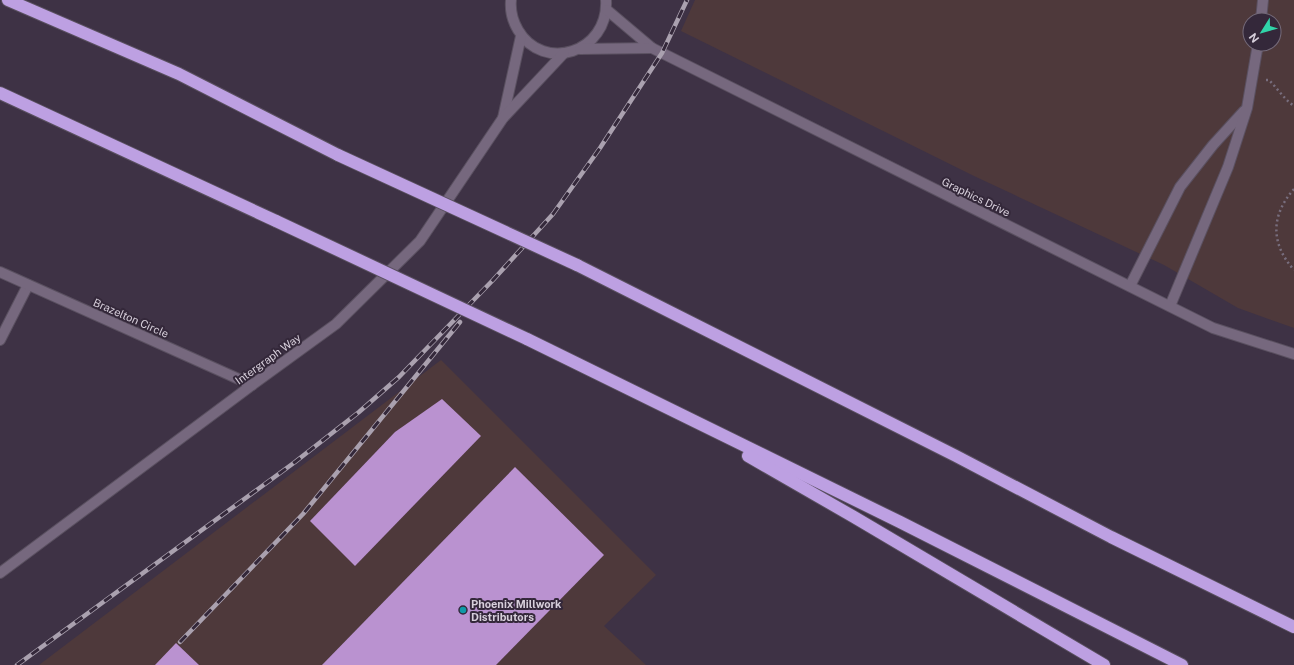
<svg xmlns="http://www.w3.org/2000/svg" width="1294" height="665" font-family="'Public Sans',sans-serif">
<style>
.commercial{fill:#4e393b;fill-rule:evenodd}
.building{fill:#ba92d0}
.lines{fill:none;stroke-linecap:round;stroke-linejoin:round}
.lane-casing{stroke:#5a5060;stroke-width:12}
.street-casing{stroke:#5a5060;stroke-width:12}
.secondary-casing{stroke:#5a5060;stroke-width:12}
.highway-casing{stroke:#5a5060;stroke-width:14}
.path{stroke:#786e7e;stroke-width:2.5;stroke-dasharray:2 3;stroke-linecap:butt}
.lane{stroke:#76687e;stroke-width:10}
.street{stroke:#76687e;stroke-width:10}
.secondary{stroke:#76687e;stroke-width:10}
.highway{stroke:#bda0e2;stroke-width:12}
.rail-casing{stroke:#aaa1af;stroke-width:4.5}
.rail{stroke:#34283a;stroke-width:3;stroke-dasharray:9;stroke-linecap:butt}
.highway-bridge-casing{stroke:#5a5060;stroke-width:14;stroke-linecap:butt}
.highway-bridge{stroke:#bda0e2;stroke-width:12}
.culture-dot{fill:#0f9aa8;stroke:#34283a;stroke-width:1.5}
.labels{text-anchor:middle;stroke-width:4;stroke-linejoin:round;paint-order:stroke}
.street-label{font-size:11px;fill:#d7cfdb;stroke:#34283a}
.poi-label{font-size:11px;font-weight:bold;fill:#d7cfdb;stroke:#34283a;text-anchor:start}
</style>
<rect width="100%" height="100%" fill="#3e3245"/>
<g class="commercial">
<path d="M 695,0 L 1294,0 L 1294,328 L 1238,308 L 1164,265 L 974,176 L 681,31 ZM 1250,20 L 1274,20 L 1274,44 L 1250,44 Z"/>
<polygon points="441,360 656,575 604,626 646,665 39,665"/>
</g>
<g class="building">
<polygon points="442,399 481,436 355,566 310,521 395,432"/>
<polygon points="515,467 604,555 496,665 322,665"/>
<polygon points="176,643 199,665 155,665"/>
</g>
<g class="lines">
<g class="lane-casing">
<g id="lane">
<polyline points="1261,20 1263,0"/>
<polyline points="1130,286 1180,187 1213,145 1244,111"/>
<polyline points="1170,306 1228,167 1247,108 1258,44"/>
<polyline points="0,340 28,285"/>
</g>
</g>
<g class="street-casing">
<polyline id="street" points="0,272 252,385"/>
</g>
<g class="secondary-casing">
<g id="secondary">
<path d="M 511,0 C 510,11 512,20 518,30 C 543,73 609,53 606,0"/>
<polyline points="607,10 652,48 662,53 1213,328 1294,354"/>
<polyline points="580,49 652,48"/>
<polyline points="503,118 521,36"/>
<polyline points="0,573 252,385 336,324 420,241 503,118 564,53"/>
</g>
</g>
<g class="highway-casing">
<g id="highway">
<polyline points="8,0 179,74 338,155"/>
<polyline points="0,93 276,221"/>
<polyline points="577,265 956,456 1111,537 1294,627"/>
<polyline points="527,339 900,522 1182,665"/>
<polyline points="748,456 854,517 1104,665"/>
</g>
</g>
<g class="path">
<path d="M 1266,80 L 1269,80 C 1277,88 1284,99 1294,106"/>
<path d="M 1294,189 C 1271,215 1270,243 1294,270"/>
</g>
<use href="#lane" class="lane"/>
<use href="#street" class="street"/>
<use href="#secondary" class="secondary"/>
<use href="#highway" class="highway"/>
<g class="rail-casing">
<g id="rail">
<polyline points="180,642 303,514 460,322"/>
<polyline points="17,665 295,462 359,412 399,377 493,280 553,214 600,148 662,53 687,0"/>
</g>
</g>
<use href="#rail" class="rail"/>
<g class="highway-bridge-casing">
<g id="highway-bridge">
<polyline points="338,155 577,265"/>
<polyline points="276,221 527,339"/>
</g>
</g>
<use href="#highway-bridge" class="highway-bridge"/>
</g>
<circle class="culture-dot" cx="463" cy="610" r="4"/>
<g class="labels">
<g class="street-label">
<text transform="translate(976 197) rotate(26)" y="4">Graphics Drive</text>
<text transform="translate(131 318) rotate(24)" y="4">Brazelton Circle</text>
<text transform="translate(268 359) rotate(-36)" y="4">Intergraph Way</text>
</g>
<g class="poi-label">
<text x="471" y="608">Phoenix Millwork<tspan x="471" dy="13">Distributors</tspan></text>
</g>
</g>
<g transform="translate(1262 32) rotate(233)"><circle r="19" fill="#34283a" stroke="#756b7a"/>
<path d="M0-3L7 15L0 10L-7 15Z" fill="#30d4a9"/>
<text y="-6" font-size="11" font-weight="bold" text-anchor="middle" fill="#d7cfdb">N</text>
</g>
</svg>
